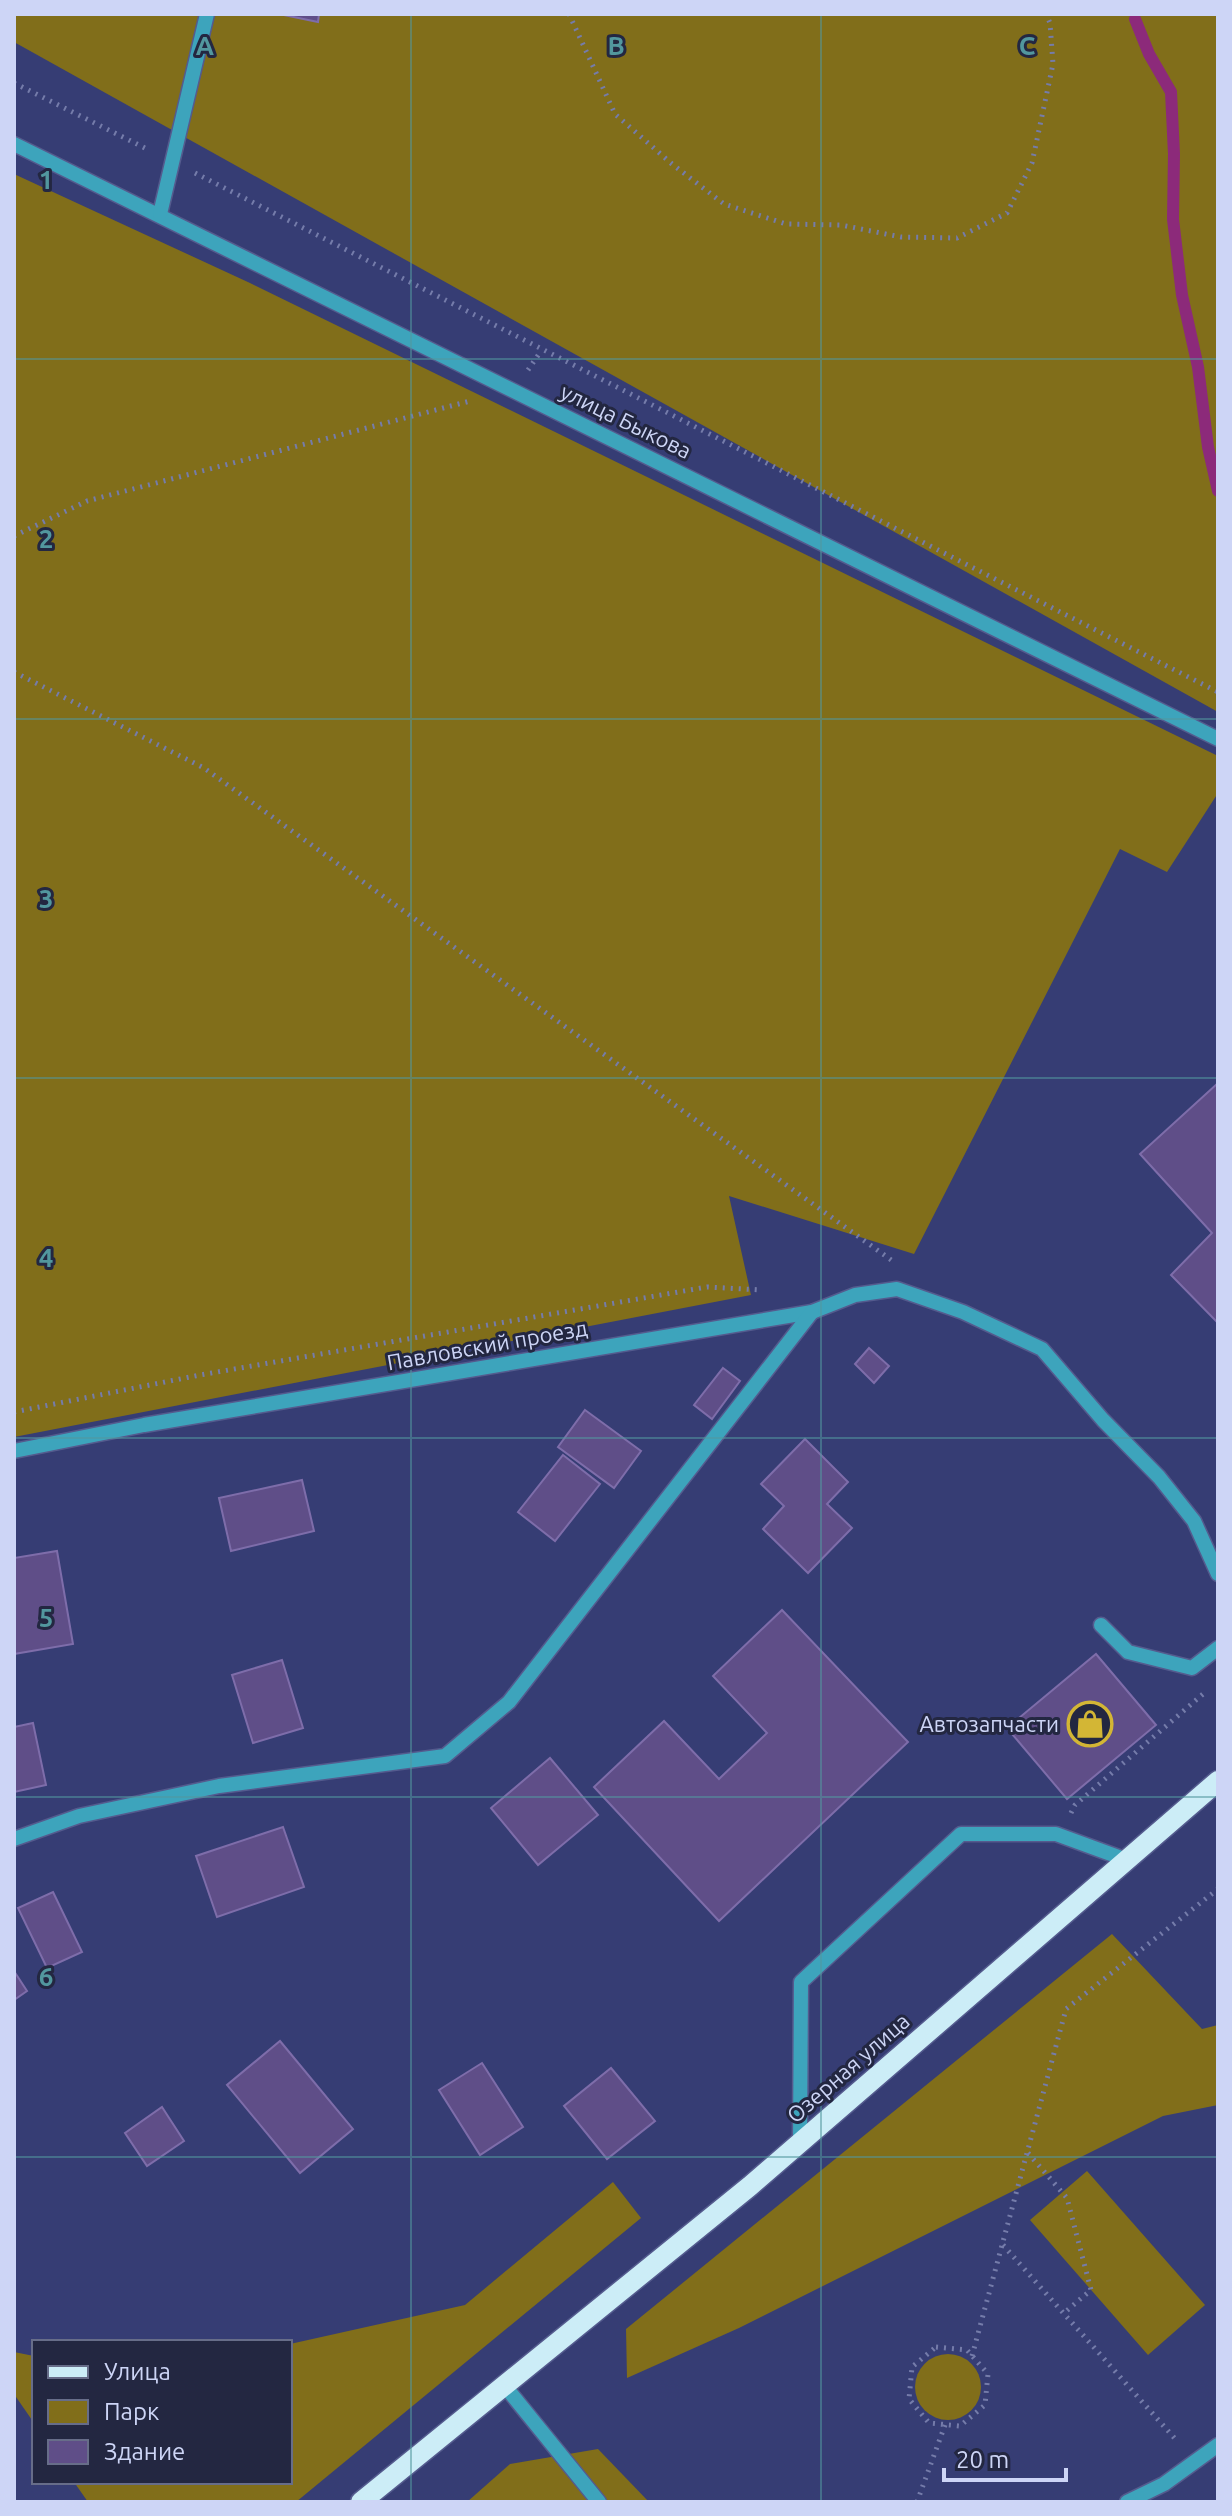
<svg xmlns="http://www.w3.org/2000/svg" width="1232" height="2516" font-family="Ubuntu,sans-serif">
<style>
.green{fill:#816e1a}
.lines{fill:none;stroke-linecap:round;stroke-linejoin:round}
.stream{stroke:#8c2a7a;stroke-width:12}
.building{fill:#5f4e88;stroke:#7e6daa;stroke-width:2}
.minor-casing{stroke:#545b8e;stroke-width:17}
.major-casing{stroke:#545b8e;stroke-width:23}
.path{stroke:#757caa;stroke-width:5;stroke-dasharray:2 6;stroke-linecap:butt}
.minor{stroke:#3da4bc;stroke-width:14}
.major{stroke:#ccedf7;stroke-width:20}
.grid{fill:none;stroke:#52979e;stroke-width:2;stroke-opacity:0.55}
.labels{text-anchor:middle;stroke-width:6;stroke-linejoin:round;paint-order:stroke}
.street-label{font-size:22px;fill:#cdd5f6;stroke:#232741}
.poi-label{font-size:22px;fill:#cdd5f6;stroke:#232741;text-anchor:end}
.grid-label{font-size:26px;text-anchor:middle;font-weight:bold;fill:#52979e;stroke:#232741;stroke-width:6;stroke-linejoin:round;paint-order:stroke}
</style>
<rect width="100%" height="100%" fill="#363d74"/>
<g class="green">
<polygon points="14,14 1218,14 1218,712 14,42"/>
<polygon points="14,174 250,283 1218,756 1218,793 1167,872 1120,849 914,1254 729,1196 751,1295 14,1437"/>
<polygon points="1112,1934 1202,2029 1218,2025 1218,2105 1163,2116 739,2328 627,2378 626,2329"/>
<polygon points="1087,2171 1205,2305 1148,2355 1030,2220"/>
<polygon points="613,2182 641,2218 296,2502 88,2502 74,2482 290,2482 290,2344 465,2305"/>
<polygon points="14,2352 34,2356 34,2423 14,2394"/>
<circle cx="948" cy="2387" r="33"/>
<polygon points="598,2449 649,2502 467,2502 510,2464"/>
</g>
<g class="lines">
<polyline class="stream" points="1135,19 1149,54 1171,92 1174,154 1173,219 1182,295 1198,367 1208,447 1218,491"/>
</g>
<g class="building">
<polygon points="279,14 319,14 318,22"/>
<polygon points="1218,1083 1218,1323 1171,1275 1212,1233 1140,1154"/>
<polygon points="869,1348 889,1366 874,1383 855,1364"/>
<polygon points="723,1368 740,1381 712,1419 694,1405"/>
<polygon points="585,1410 641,1451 614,1488 558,1447"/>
<polygon points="805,1439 848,1482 827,1504 852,1528 808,1573 763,1529 784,1506 761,1484"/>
<polygon points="563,1455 600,1484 555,1541 518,1512"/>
<polygon points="302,1480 314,1531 231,1551 219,1498"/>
<polygon points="57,1551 73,1644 14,1654 14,1558"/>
<polygon points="782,1610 908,1742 719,1921 594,1787 664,1721 719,1779 767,1733 713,1676"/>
<polygon points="1096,1654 1156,1725 1067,1799 1007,1728"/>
<polygon points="282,1660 303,1728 253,1743 232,1675"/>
<polygon points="33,1723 46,1785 14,1792 14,1727"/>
<polygon points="550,1758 598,1815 538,1865 491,1808"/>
<polygon points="283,1827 304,1887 217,1917 196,1856"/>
<polygon points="53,1892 82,1952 47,1968 18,1908"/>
<polygon points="14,1971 27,1991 14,2000"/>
<polygon points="280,2041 353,2129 300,2173 227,2085"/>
<polygon points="482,2063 523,2127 480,2155 439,2090"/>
<polygon points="611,2068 655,2121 607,2159 564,2106"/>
<polygon points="162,2107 184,2141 147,2166 125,2133"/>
</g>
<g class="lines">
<g class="minor-casing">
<g id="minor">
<polyline points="14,144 1218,739"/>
<polyline points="160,214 207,14"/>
<polyline points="14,1451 144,1425 812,1312 855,1295 897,1289 963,1312 1042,1349 1103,1420 1159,1477 1194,1521 1218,1574"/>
<polyline points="1101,1625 1128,1652 1192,1668 1218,1648"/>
<polyline points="14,1839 79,1816 219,1786 445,1756 509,1702 812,1312"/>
<polyline points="800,2142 801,1982 961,1834 1056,1834 1127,1860"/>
<polyline points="504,2385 599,2502"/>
<polyline points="1127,2502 1164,2484 1218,2445"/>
</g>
</g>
<g class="major-casing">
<polyline id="major" points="361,2502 750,2186 1218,1781"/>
</g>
<g class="path">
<polyline points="569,14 615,114 672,164 724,204 786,224 841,225 901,237 957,238 1007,213 1032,163 1053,64 1050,23 1046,14"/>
<polyline points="14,83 147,149"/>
<polyline points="195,173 1218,692"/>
<polyline points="528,370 541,351"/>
<polyline points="14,536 87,501 470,401"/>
<polyline points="14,672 204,768 894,1262"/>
<polyline points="14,1412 200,1375 707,1287 762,1290"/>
<polyline points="1071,1813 1075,1805 1203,1694"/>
<polyline points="1028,2153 1067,2198 1091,2290 1064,2313"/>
<polyline points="1003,2245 1177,2441"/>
<polygon points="936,2347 967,2350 988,2374 985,2405 960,2426 929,2423 909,2399 912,2367"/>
<polyline points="972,2356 1066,2009 1218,1889"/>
<polyline points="917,2502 945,2425"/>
</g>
<use href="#minor" class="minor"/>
<use href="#major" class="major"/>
</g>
<path class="grid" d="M 411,14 L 411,2502M 821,14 L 821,2502M 14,359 L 1218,359M 14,719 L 1218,719M 14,1078 L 1218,1078M 14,1438 L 1218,1438M 14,1797 L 1218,1797M 14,2157 L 1218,2157"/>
<defs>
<g id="shop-ring" transform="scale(2.3)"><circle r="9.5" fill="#232741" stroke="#d3b635" stroke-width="1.5"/><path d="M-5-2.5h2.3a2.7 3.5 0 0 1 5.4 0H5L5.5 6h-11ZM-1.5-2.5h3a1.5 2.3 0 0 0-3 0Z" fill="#d3b635"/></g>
</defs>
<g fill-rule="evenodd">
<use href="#shop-ring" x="1090" y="1724"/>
</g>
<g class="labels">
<g class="street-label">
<text transform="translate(626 421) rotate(26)" y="8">улица Быкова</text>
<text transform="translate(487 1345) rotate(-10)" y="8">Павловский проезд</text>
<text transform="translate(848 2068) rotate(-41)" y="8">Озерная улица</text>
</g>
<g class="poi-label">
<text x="1059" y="1732">Автозапчасти</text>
</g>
</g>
<g class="grid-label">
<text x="205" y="55">A</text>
<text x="616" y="55">B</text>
<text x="1027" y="55">C</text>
<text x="46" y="189">1</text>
<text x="46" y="548">2</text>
<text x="46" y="908">3</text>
<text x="46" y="1267">4</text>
<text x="46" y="1627">5</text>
<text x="46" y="1986">6</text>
</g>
<rect width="1232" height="2516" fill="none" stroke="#cdd5f6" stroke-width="32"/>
<rect x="32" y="2340" width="260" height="144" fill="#232741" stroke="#676d89" stroke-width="2"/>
<rect x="48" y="2366" width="40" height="12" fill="#ccedf7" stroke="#676d89" stroke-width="2"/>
<text x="104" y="2380" font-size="24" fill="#cdd5f6">Улица</text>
<rect x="48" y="2400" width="40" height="24" fill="#816e1a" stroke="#676d89" stroke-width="2"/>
<text x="104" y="2420" font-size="24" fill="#cdd5f6">Парк</text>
<rect x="48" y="2440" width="40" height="24" fill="#5f4e88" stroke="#676d89" stroke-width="2"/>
<text x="104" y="2460" font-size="24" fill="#cdd5f6">Здание</text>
<path d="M944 2468v12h122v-12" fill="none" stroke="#cdd5f6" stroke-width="4"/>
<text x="956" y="2468" font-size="24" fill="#cdd5f6" stroke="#232741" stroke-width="6" paint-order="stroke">20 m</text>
</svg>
